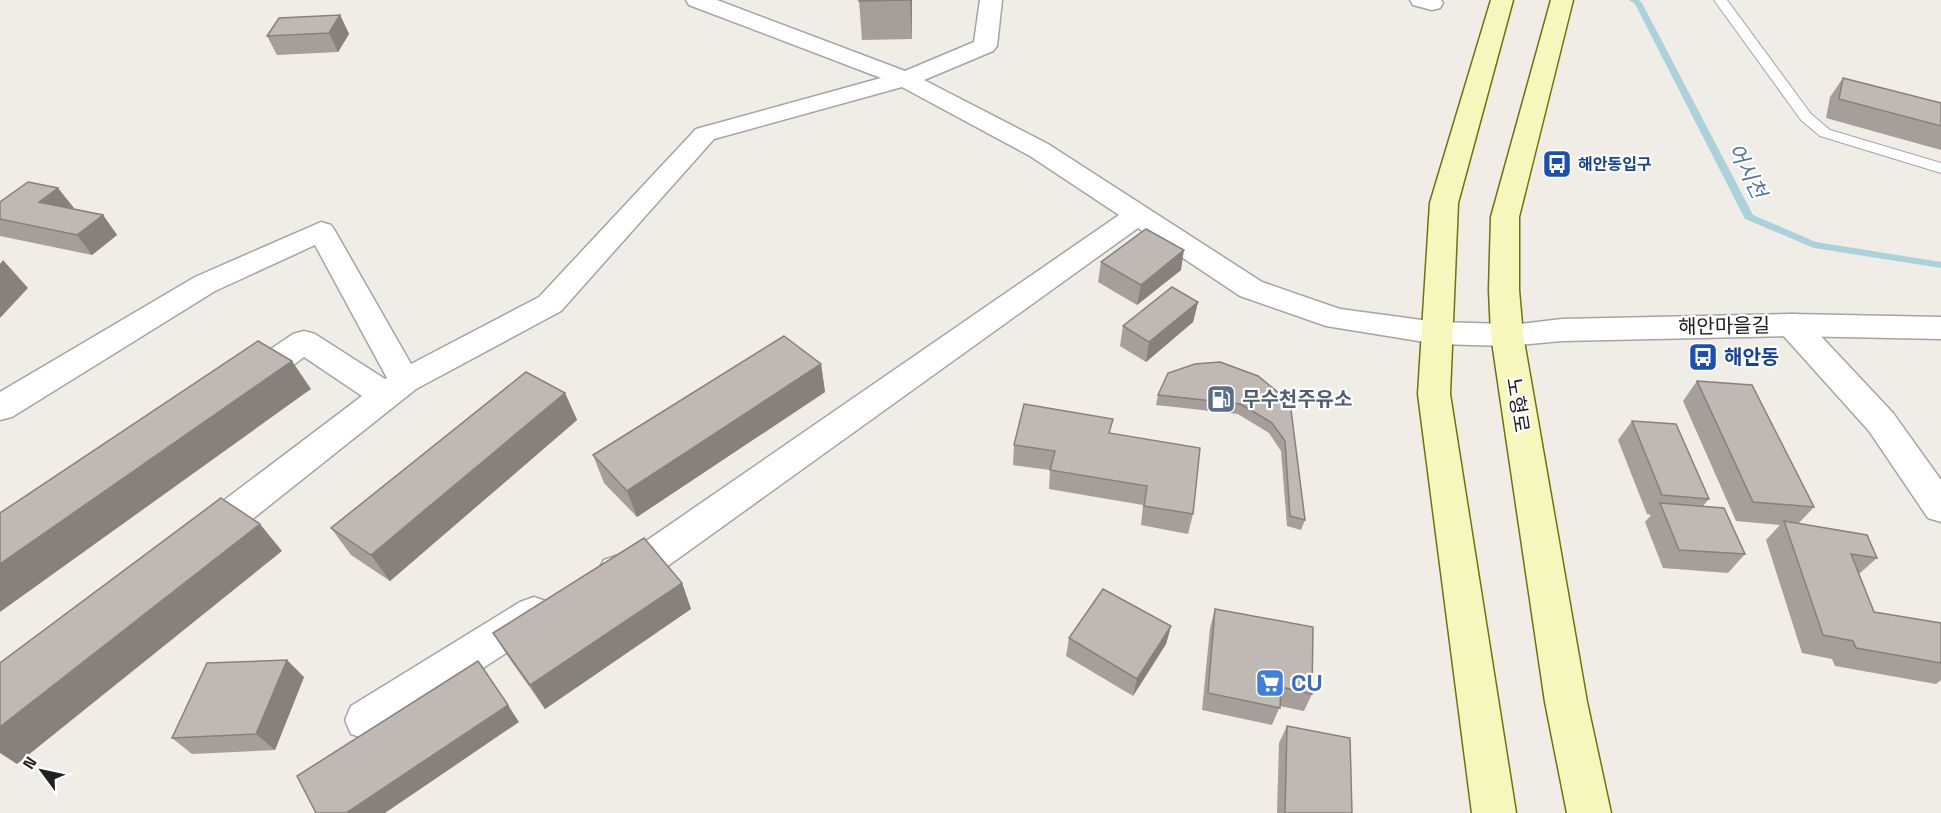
<svg xmlns="http://www.w3.org/2000/svg" width="1941" height="813" font-family="'Space Grotesk','Noto Sans KR',sans-serif">
<style>
.lines{fill:none;stroke-linecap:round;stroke-linejoin:round}
.stream{fill:#a9d2db;fill-rule:evenodd}
.service-casing{stroke:#a4a4a4;stroke-width:2}
.minor-casing{stroke:#a4a4a4;stroke-width:3}
.tertiary-casing{stroke:#a4a4a4;stroke-width:3}
.secondary-casing{stroke:#6d740a;stroke-width:3}
.service{fill:#fff;fill-rule:evenodd}
.minor{fill:#fff;fill-rule:evenodd}
.tertiary{fill:#fff;fill-rule:evenodd}
.secondary{fill:#f6f7bd;fill-rule:evenodd}
.wall{fill:#a59e9a}
.shaded-wall{fill:#86817d}
.building{fill:#c0b8b3;stroke:#86817d;stroke-width:1.5}
.labels{text-anchor:middle;stroke-width:4.5;stroke-linejoin:round;paint-order:stroke}
.far-transit-label{font-size:16px;font-weight:bold;fill:#164399;stroke:#fff;text-anchor:start}
.street-label{font-size:20px;fill:#202020;stroke:#fff}
.transit-label{font-size:20px;font-weight:bold;fill:#164399;stroke:#fff;text-anchor:start}
.service-label{font-size:20px;font-weight:bold;fill:#4e5e75;stroke:#fff;text-anchor:start}
.water-label{font-size:21px;font-style:italic;fill:#49769c;stroke:#fff}
.near-shop-label{font-size:24px;font-weight:bold;fill:#366cbe;stroke:#fff;text-anchor:start}
</style>
<rect width="100%" height="100%" fill="#f0ece6"/>
<g class="lines">
<polygon class="stream" points="1629,0 1639,0 1642,3 1753,215 1816,242 1941,262 1941,268 1814,248 1745,219 1635,4"/>
<g class="service-casing">
<polygon id="service" points="1714,0 1727,0 1811,114 1830,130 1941,163 1941,173 1820,136 1801,120"/>
</g>
<g class="minor-casing">
<g id="minor">
<path d="M 686,0 L 717,0 L 905,71 L 974,42 L 980,0 L 1002,0 L 997,46 L 993,51 L 924,80 L 1048,144 L 1262,282 L 1340,309 L 1437,322 L 1507,324 L 1518,327 L 1523,335 L 1518,343 L 1507,346 L 1437,344 L 1326,326 L 1240,296 L 1138,228 L 658,573 L 617,587 L 604,582 L 598,571 L 604,560 L 633,550 L 1119,215 L 1030,156 L 902,87 L 714,139 L 561,311 L 416,389 L 216,548 L 203,552 L 190,548 L 185,537 L 190,526 L 362,396 L 304,357 C 284,371 259,398 234,390 L 229,382 L 234,374 L 293,334 L 304,331 L 315,334 L 385,379 L 387,378 L 315,245 L 215,291 L 12,417 L 0,420 L 0,392 L 195,277 L 321,222 L 331,225 L 335,231 L 411,364 L 539,297 L 696,129 L 881,78 L 689,5 Z"/>
<polygon points="1410,0 1441,0 1443,3 1440,8 1432,10 1413,5"/>
<polygon points="1792,314 1803,317 1893,413 1941,480 1941,522 1928,518 1869,431 1781,333 1777,325 1781,317"/>
<polygon points="534,597 548,602 553,614 548,626 381,734 366,739 351,734 345,720 351,706 520,602"/>
</g>
</g>
<g class="tertiary-casing">
<polygon id="tertiary" points="1792,314 1941,317 1941,339 1792,336 1562,341 1507,346 1496,343 1491,335 1496,327 1562,319"/>
</g>
<g class="secondary-casing">
<g id="secondary">
<polygon points="1491,0 1513,0 1458,203 1450,394 1516,813 1472,813 1418,394 1430,203"/>
<polygon points="1551,0 1573,0 1519,217 1519,290 1523,335 1587,702 1611,813 1567,813 1545,702 1491,335 1489,290 1491,217"/>
</g>
</g>
<use href="#service" class="service"/>
<use href="#minor" class="minor"/>
<use href="#tertiary" class="tertiary"/>
<use href="#secondary" class="secondary"/>
</g>
<g class="wall">
<polygon points="859,0 912,0 912,39 862,40"/>
<polygon points="340,15 349,34 338,52 277,55 267,36"/>
<polygon points="1843,78 1941,103 1941,150 1826,118 1830,97"/>
<polygon points="0,202 74,208 72,209 103,215 117,235 92,255 0,236"/>
<polygon points="1101,262 1181,270 1137,305 1098,282"/>
<polygon points="1198,302 1193,322 1146,362 1120,346 1123,326"/>
<polygon points="821,364 825,392 637,517 604,483 593,455"/>
<polygon points="1697,381 1814,507 1798,524 1877,558 1859,574 1874,612 1941,623 1941,680 1936,684 1835,666 1832,659 1802,653 1766,540 1780,525 1736,521 1683,401"/>
<polygon points="565,393 577,420 390,581 351,555 331,528"/>
<polygon points="1158,395 1290,402 1305,520 1301,530 1287,526 1281,451 1269,433 1238,414 1156,405"/>
<polygon points="1632,421 1709,499 1703,506 1745,554 1728,573 1663,568 1645,522 1651,515 1647,514 1618,440"/>
<polygon points="1111,433 1193,514 1188,534 1141,525 1143,505 1049,489 1050,470 1013,465 1014,445"/>
<polygon points="682,583 691,609 545,709 509,658 493,633"/>
<polygon points="1215,609 1312,694 1304,711 1280,706 1272,725 1202,710 1210,628"/>
<polygon points="1171,626 1166,644 1133,696 1066,656 1069,638"/>
<polygon points="304,677 275,750 192,754 172,738"/>
<polygon points="1287,726 1352,813 1277,813 1279,743"/>
</g>
<g class="shaded-wall">
<polygon points="910,0 912,0 912,39"/>
<polygon points="340,15 349,34 338,52 329,33"/>
<polygon points="58,188 74,208 55,222 39,202"/>
<polygon points="103,215 117,235 92,255 77,235"/>
<polygon points="1184,250 1181,270 1137,305 1141,285"/>
<polygon points="3,260 28,288 0,318 0,264"/>
<polygon points="1198,302 1193,322 1146,362 1149,342"/>
<polygon points="292,361 311,389 0,612 0,564"/>
<polygon points="821,364 825,392 637,517 627,491"/>
<polygon points="565,393 577,420 390,581 371,555"/>
<polygon points="260,524 282,551 17,764 0,753 0,727"/>
<polygon points="682,583 691,609 545,709 530,685"/>
<polygon points="1171,626 1166,644 1133,696 1137,679"/>
<polygon points="287,660 304,677 275,750 256,734"/>
<polygon points="508,705 519,722 385,813 346,813"/>
</g>
<g class="building">
<polygon points="859,0 910,0 859,1"/>
<polygon points="340,15 329,33 267,36 279,18"/>
<polygon points="1843,78 1941,103 1941,126 1839,99"/>
<polygon points="28,182 58,188 39,202 103,215 77,235 0,219 0,202"/>
<polygon points="1146,229 1184,250 1141,285 1101,262"/>
<polygon points="1172,287 1198,302 1149,342 1123,326"/>
<polygon points="784,336 821,364 627,491 593,455"/>
<polygon points="258,341 292,361 0,564 0,513"/>
<polygon points="1220,362 1258,376 1290,402 1305,520 1290,516 1285,441 1272,423 1241,404 1158,395 1168,373 1195,364"/>
<polygon points="526,372 565,393 371,555 331,528"/>
<polygon points="1697,381 1752,385 1814,507 1753,502"/>
<polygon points="1024,404 1113,419 1109,433 1200,448 1193,514 1144,506 1147,486 1050,470 1055,451 1014,445"/>
<polygon points="1632,421 1676,424 1709,499 1662,495"/>
<polygon points="221,498 260,524 0,727 0,663"/>
<polygon points="1660,503 1724,508 1745,554 1679,550"/>
<polygon points="1784,521 1867,535 1877,558 1851,554 1874,612 1941,623 1941,663 1856,648 1853,641 1823,635"/>
<polygon points="644,538 682,583 530,685 493,633"/>
<polygon points="1103,589 1171,626 1137,679 1069,638"/>
<polygon points="1215,609 1313,627 1312,694 1281,687 1280,708 1208,693"/>
<polygon points="287,660 256,734 172,738 207,663"/>
<polygon points="478,661 508,705 346,813 316,813 297,776"/>
<polygon points="1287,726 1350,738 1352,813 1285,813"/>
</g>
<defs>
<g id="bus-square" transform="scale(1.5)"><rect x="-9" y="-9" width="18" height="18" rx="4" fill="#1a4fb4" stroke="#fff"/><path d="M-5-6H5V4H4V6H2V4H-2V6H-4V4H-5ZM-3.5-4V0h7V-4ZM-3.5 1.2v1.5H-2V1.2ZM2 1.2v1.5H3.5V1.2Z" fill="#fff"/></g>
<g id="fuel-square" transform="scale(1.5)"><rect x="-9" y="-9" width="18" height="18" rx="4" fill="#5c6f8a" stroke="#fff"/><path d="M-5.5-6h7V0h2V4h1.3V-2.5L3-4.5l.8-.8L6-3V5H2.5V1h-1V6h-7ZM-4.2-4.7v3.2H.2V-4.7Z" fill="#fff"/></g>
<g id="supermarket-square" transform="scale(1.5)"><rect x="-9" y="-9" width="18" height="18" rx="4" fill="#3f7fe0" stroke="#fff"/><path d="M-6-5.5h2.5l.6 2H6L4.5 2H-2.5L-4.4-4H-6ZM-1.5 3.2a1.3 1.3 0 1 0 .1 0ZM3 3.2a1.3 1.3 0 1 0 .1 0Z" fill="#fff"/></g>
</defs>
<g fill-rule="evenodd">
<use href="#bus-square" x="1557" y="164"/>
<use href="#bus-square" x="1703" y="357"/>
<use href="#fuel-square" x="1221" y="399"/>
<use href="#supermarket-square" x="1270" y="683"/>
</g>
<g class="labels">
<g class="far-transit-label">
<text x="1578" y="170">해안동입구</text>
</g>
<g class="street-label">
<text transform="translate(1724 326) rotate(-1)" y="7">해안마을길</text>
<text transform="translate(1518 405) rotate(81)" y="7">노형로</text>
</g>
<g class="transit-label">
<text x="1724" y="364">해안동</text>
</g>
<g class="service-label">
<text x="1242" y="406">무수천주유소</text>
</g>
<g class="water-label">
<text transform="translate(1747 171) rotate(63)" y="7">어시천</text>
</g>
<g class="near-shop-label">
<text x="1291" y="691">CU</text>
</g>
</g>
<g transform="translate(42 771) rotate(303)" stroke="#ffffff" stroke-width="4.5" paint-order="stroke">
<path d="M0-4.5L10 22L0 15L-10 22Z" fill="#202020"/>
<text y="-9" font-size="16" font-weight="bold" text-anchor="middle" fill="#202020">N</text>
</g>
</svg>
